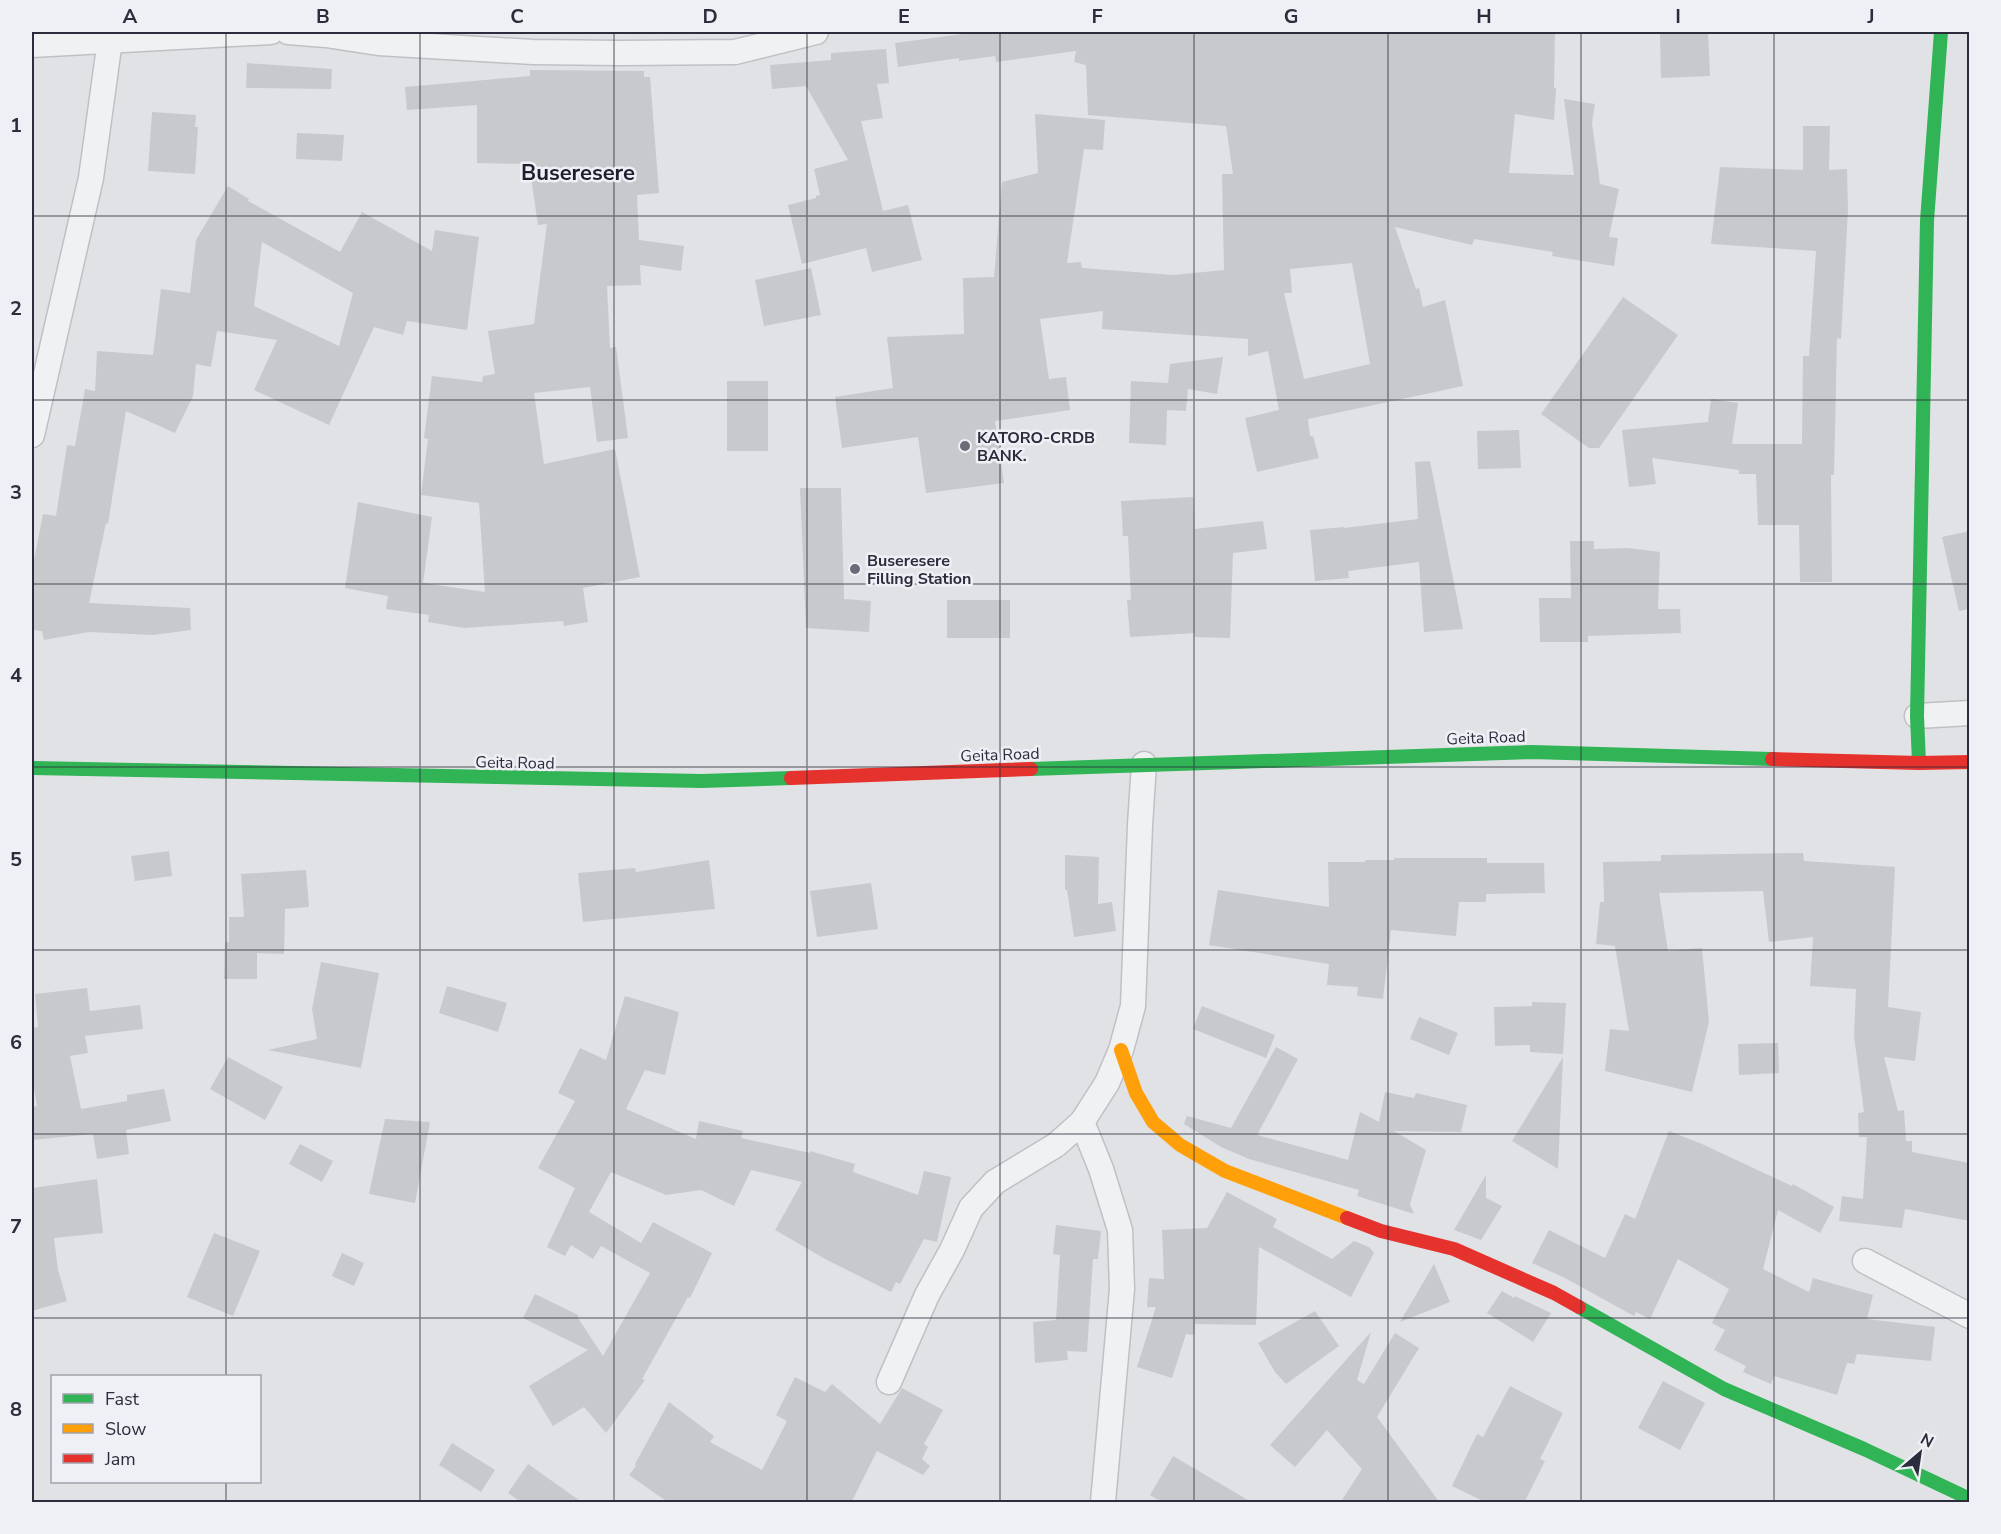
<svg xmlns="http://www.w3.org/2000/svg" width="2001" height="1534" font-family="'Nunito Sans',sans-serif">
<style>
.building{fill:#c7c9cd;fill-rule:evenodd}
.lines{fill:none;stroke-linecap:round;stroke-linejoin:round}
.street-casing{stroke:#c0c0c4;stroke-width:27}
.street{stroke:#f0f1f3;stroke-width:24}
.fast{stroke:#30b455;stroke-width:14}
.slow{stroke:#ff9f0a;stroke-width:14}
.jam{stroke:#e5322d;stroke-width:14}
.grid{fill:none;stroke:#2b2d3d;stroke-width:1.5;stroke-opacity:0.55}
.poi-dot{fill:#6b6c78;stroke:#eff0f5;stroke-width:2}
.labels{text-anchor:middle;stroke-width:5;stroke-linejoin:round;paint-order:stroke}
.poi-label{font-size:16px;font-weight:bold;fill:#2b2d3d;stroke:#eff0f5;text-anchor:start}
.street-label{font-size:16px;fill:#2b2d3d;stroke:#eff0f5}
.district-label{font-size:22px;font-weight:bold;fill:#1d1e2e;stroke:#eff0f5}
.neatline{fill:none;stroke:#2b2d3d;stroke-width:2}
.grid-label{font-size:20px;text-anchor:middle;font-weight:bold;fill:#2b2d3d}
</style>
<rect width="100%" height="100%" fill="#e1e2e6"/>
<g class="building">
<path d="M 978,32 L 1555,32 L 1554,88 L 1556,88 L 1554,120 L 1515,114 L 1509,173 L 1574,175 L 1564,99 L 1595,104 L 1592,123 L 1600,184 L 1619,189 L 1609,237 L 1618,238 L 1614,266 L 1552,256 L 1553,252 L 1474,239 L 1472,245 L 1395,227 L 1416,289 L 1419,288 L 1423,307 L 1445,300 L 1463,386 L 1308,419 L 1310,436 L 1313,436 L 1319,458 L 1257,472 L 1245,418 L 1279,410 L 1268,351 L 1248,356 L 1248,339 L 1102,329 L 1103,311 L 1040,319 L 1049,379 L 1066,377 L 1070,410 L 995,421 L 1004,483 L 926,493 L 918,437 L 842,448 L 835,397 L 893,388 L 887,337 L 964,334 L 963,278 L 994,277 L 1002,182 L 1038,173 L 1035,114 L 1105,120 L 1103,150 L 1084,149 L 1067,263 L 1081,262 L 1082,268 L 1174,275 L 1224,270 L 1222,174 L 1233,174 L 1226,126 L 1088,115 L 1086,65 L 1074,62 L 1076,51 L 996,62 L 995,56 L 959,61 L 959,58 L 898,67 L 895,43 ZM 1352,263 L 1370,364 L 1304,379 L 1284,293 L 1292,293 L 1290,269 Z"/>
<polygon points="1660,32 1708,32 1710,76 1661,78"/>
<polygon points="886,49 889,83 877,84 883,118 861,121 883,211 908,205 922,260 872,272 866,248 802,264 788,205 816,198 816,196 820,195 814,169 848,160 806,86 772,89 770,65 831,60 831,53"/>
<polygon points="247,63 332,69 331,89 246,88"/>
<polygon points="530,70 644,71 644,77 650,77 659,193 637,195 639,240 684,246 681,271 640,265 641,285 607,286 610,348 616,347 628,438 597,442 590,387 534,393 544,464 615,449 640,577 583,588 588,622 564,626 563,621 464,628 428,622 429,615 386,609 388,596 345,588 358,502 432,517 423,583 485,592 479,503 421,495 428,439 424,438 432,376 482,382 483,376 495,374 488,331 534,324 547,224 538,225 529,164 477,163 477,105 407,110 405,87 530,76"/>
<polygon points="152,112 196,115 195,127 198,127 195,174 148,171"/>
<polygon points="1803,126 1830,126 1829,170 1847,169 1848,210 1841,339 1837,338 1834,475 1831,475 1832,582 1800,582 1799,525 1758,525 1756,474 1739,474 1739,470 1652,458 1656,484 1629,487 1622,430 1708,422 1711,399 1738,403 1732,444 1802,444 1803,356 1809,356 1816,251 1711,244 1720,167 1803,170"/>
<polygon points="297,133 344,135 342,161 296,159"/>
<path d="M 228,186 L 249,199 L 248,201 L 340,252 L 362,212 L 432,251 L 435,230 L 479,237 L 467,330 L 407,321 L 403,335 L 374,327 L 329,425 L 254,390 L 277,340 L 217,331 L 211,367 L 196,364 L 193,396 L 175,433 L 126,411 L 108,524 L 106,523 L 89,603 L 190,608 L 191,630 L 153,635 L 89,632 L 44,640 L 42,631 L 32,630 L 32,560 L 34,560 L 43,514 L 56,516 L 67,445 L 75,446 L 85,389 L 95,391 L 97,351 L 153,355 L 161,289 L 190,293 L 196,240 ZM 262,242 L 353,293 L 339,346 L 254,306 Z"/>
<polygon points="811,268 821,315 764,326 755,280"/>
<polygon points="1623,297 1678,335 1599,448 1589,448 1541,414"/>
<polygon points="1223,357 1217,394 1188,389 1186,411 1167,410 1166,445 1129,443 1131,381 1168,383 1170,364"/>
<rect x="727" y="381" width="41" height="70"/>
<polygon points="1519,430 1521,468 1478,469 1477,431"/>
<polygon points="1430,461 1463,629 1424,632 1419,562 1348,571 1349,578 1315,581 1310,530 1344,527 1344,528 1418,519 1415,462"/>
<polygon points="800,488 841,488 844,599 871,601 869,632 806,628"/>
<polygon points="1193,497 1195,529 1263,521 1267,549 1233,553 1230,638 1194,637 1195,633 1130,637 1127,600 1131,600 1128,536 1123,536 1121,501"/>
<polygon points="1970,531 1970,609 1959,611 1942,537"/>
<polygon points="1570,541 1594,541 1594,549 1628,548 1660,552 1658,609 1680,609 1681,633 1588,636 1588,642 1540,642 1539,598 1571,598"/>
<rect x="947" y="600" width="63" height="38"/>
<polygon points="169,851 172,876 135,881 131,856"/>
<polygon points="1803,853 1804,861 1895,867 1888,1007 1921,1012 1915,1061 1884,1057 1898,1111 1904,1110 1906,1141 1912,1141 1912,1152 1970,1163 1970,1221 1905,1209 1902,1228 1839,1221 1842,1196 1863,1199 1867,1137 1859,1137 1858,1113 1864,1112 1854,1036 1856,989 1810,986 1813,937 1769,942 1763,891 1659,893 1668,951 1702,948 1709,1022 1692,1092 1605,1071 1610,1029 1629,1031 1615,946 1596,944 1600,902 1604,902 1603,862 1661,861 1661,855"/>
<polygon points="1065,855 1099,857 1098,904 1112,902 1116,931 1074,937 1067,890 1065,890"/>
<polygon points="1394,858 1487,858 1487,863 1544,863 1545,893 1486,894 1486,902 1459,902 1456,936 1391,930 1383,999 1357,996 1358,987 1327,985 1329,964 1209,945 1218,890 1329,907 1328,862 1365,862 1365,860 1394,860"/>
<polygon points="709,860 715,909 583,922 578,873 635,868 636,872"/>
<polygon points="306,870 309,907 285,909 284,954 257,953 257,979 224,979 225,942 229,942 229,917 244,917 241,874"/>
<polygon points="871,883 878,929 817,937 810,891"/>
<polygon points="321,962 379,973 361,1068 268,1050 317,1039 312,1009"/>
<polygon points="447,986 507,1003 498,1032 439,1013"/>
<polygon points="87,988 90,1011 140,1005 143,1029 85,1036 88,1053 70,1056 81,1109 127,1101 127,1095 164,1089 171,1121 126,1130 129,1154 97,1159 93,1134 32,1140 32,1107 37,1106 32,1078 32,1028 38,1027 35,994"/>
<polygon points="625,996 679,1012 665,1075 645,1070 626,1109 696,1139 699,1121 743,1131 741,1138 810,1153 810,1151 855,1164 853,1172 918,1195 924,1171 951,1177 937,1242 924,1239 900,1284 896,1282 891,1292 827,1260 775,1230 802,1182 751,1170 734,1206 701,1190 666,1195 611,1172 589,1212 641,1243 653,1222 712,1253 690,1298 688,1297 642,1379 645,1380 606,1433 584,1407 553,1426 529,1386 588,1350 523,1318 535,1294 578,1315 578,1318 603,1356 650,1273 601,1246 593,1259 571,1245 565,1256 547,1247 575,1188 538,1168 575,1101 558,1093 580,1048 606,1060"/>
<polygon points="1532,1002 1566,1003 1563,1054 1530,1052 1530,1045 1495,1046 1494,1007 1532,1006"/>
<polygon points="1202,1006 1275,1035 1266,1058 1193,1029"/>
<polygon points="1419,1017 1458,1033 1449,1055 1410,1039"/>
<polygon points="1778,1043 1779,1073 1739,1075 1738,1044"/>
<polygon points="1276,1047 1298,1059 1257,1135 1348,1160 1360,1112 1379,1122 1385,1092 1414,1098 1416,1093 1467,1105 1461,1132 1394,1131 1426,1150 1410,1204 1414,1214 1357,1196 1359,1190 1249,1159 1221,1147 1184,1124 1187,1116 1231,1128"/>
<polygon points="228,1057 283,1087 265,1120 210,1089"/>
<polygon points="1563,1057 1558,1169 1512,1141"/>
<polygon points="385,1119 430,1122 415,1203 369,1194"/>
<polygon points="1669,1131 1702,1144 1792,1186 1793,1184 1834,1207 1820,1233 1778,1210 1763,1269 1809,1292 1813,1278 1873,1295 1867,1319 1935,1327 1931,1361 1857,1354 1854,1364 1847,1363 1837,1395 1774,1376 1771,1384 1743,1372 1746,1366 1714,1350 1725,1330 1712,1323 1729,1289 1678,1259 1650,1319 1636,1312 1634,1316 1563,1277 1532,1263 1549,1230 1605,1258 1625,1214 1635,1219"/>
<polygon points="300,1144 333,1161 322,1182 289,1164"/>
<polygon points="1486,1175 1486,1198 1502,1206 1481,1240 1454,1230"/>
<polygon points="97,1179 103,1233 54,1238 58,1270 67,1301 32,1311 32,1188"/>
<polygon points="1227,1192 1277,1219 1273,1227 1332,1259 1354,1241 1369,1247 1374,1253 1351,1297 1259,1247 1256,1325 1195,1324 1194,1335 1186,1334 1172,1378 1137,1367 1156,1307 1147,1307 1149,1278 1164,1279 1162,1230 1207,1228"/>
<polygon points="1056,1225 1101,1231 1098,1259 1093,1259 1087,1352 1067,1351 1068,1360 1035,1363 1033,1322 1056,1320 1060,1255 1053,1254"/>
<polygon points="214,1233 260,1251 233,1316 187,1297"/>
<polygon points="342,1253 364,1263 354,1286 332,1276"/>
<polygon points="1434,1264 1450,1302 1400,1322"/>
<polygon points="1502,1291 1514,1298 1515,1296 1551,1313 1533,1342 1487,1313"/>
<polygon points="1315,1311 1339,1346 1286,1384 1275,1372 1258,1343"/>
<polygon points="1371,1332 1357,1380 1364,1384 1395,1333 1419,1348 1377,1417 1440,1503 1340,1503 1362,1469 1327,1430 1295,1467 1270,1445"/>
<polygon points="795,1377 825,1392 832,1384 880,1424 902,1388 943,1410 924,1444 928,1447 922,1459 930,1466 923,1475 877,1451 851,1503 669,1503 629,1475 636,1466 635,1464 669,1402 714,1436 710,1442 762,1470 787,1421 776,1415"/>
<polygon points="1663,1381 1705,1403 1680,1450 1638,1428"/>
<polygon points="1510,1386 1563,1413 1540,1459 1545,1461 1524,1503 1487,1503 1452,1486 1477,1434 1483,1437"/>
<polygon points="452,1443 495,1470 481,1492 439,1465"/>
<polygon points="1173,1456 1253,1503 1163,1503 1150,1495"/>
<polygon points="528,1464 583,1503 522,1503 508,1493"/>
</g>
<g class="lines">
<g class="street-casing">
<g id="street">
<polyline points="288,32 326,35 378,43 533,52 621,53 735,52 816,32"/>
<polyline points="32,45 271,32"/>
<polyline points="32,435 91,178 110,40"/>
<polyline points="1917,716 1970,713"/>
<polyline points="1082,1122 1101,1169 1120,1230 1122,1289 1103,1502"/>
<polyline points="1865,1261 1970,1316"/>
<polyline points="889,1382 927,1295 952,1250 971,1208 995,1182 1056,1145 1082,1122 1107,1083 1121,1050 1133,1006 1140,825 1144,764"/>
</g>
</g>
<use href="#street" class="street"/>
<g class="fast">
<polyline points="1919,763 1917,716 1927,221 1941,32"/>
<polyline points="32,768 702,781 791,778"/>
<polyline points="1031,769 1532,752 1772,759"/>
<polyline points="1579,1307 1724,1389 1864,1449 1970,1499"/>
</g>
<polyline class="slow" points="1121,1050 1136,1093 1153,1122 1180,1145 1225,1171 1347,1218"/>
<g class="jam">
<polyline points="1772,759 1919,763 1970,762"/>
<polyline points="791,778 1031,769"/>
<polyline points="1347,1218 1381,1231 1454,1249 1554,1293 1579,1307"/>
</g>
</g>
<path class="grid" d="M 226,32 L 226,1376M 420,32 L 420,1502M 614,32 L 614,1502M 807,32 L 807,1502M 1000,32 L 1000,1502M 1194,32 L 1194,1502M 1388,32 L 1388,1502M 1581,32 L 1581,1502M 1774,32 L 1774,1502M 32,216 L 1970,216M 32,400 L 1970,400M 32,584 L 1970,584M 32,767 L 1970,767M 32,950 L 1970,950M 32,1134 L 1970,1134M 32,1318 L 1970,1318M 226,1482 L 226,1502"/>
<g class="poi-dot">
<circle cx="965" cy="446" r="6"/>
<circle cx="855" cy="569" r="6"/>
</g>
<g class="labels">
<g class="poi-label">
<text x="977" y="443">KATORO-CRDB<tspan x="977" dy="18">BANK.</tspan></text>
<text x="867" y="566">Buseresere<tspan x="867" dy="18">Filling Station</tspan></text>
</g>
<g class="street-label">
<text transform="translate(1486 737) rotate(-2)" y="6">Geita Road</text>
<text transform="translate(1000 754) rotate(-2)" y="6">Geita Road</text>
<text transform="translate(515 762) rotate(1)" y="6">Geita Road</text>
</g>
<g class="district-label">
<text x="578" y="180">Buseresere</text>
</g>
</g>
<rect width="2001" height="1534" fill="none" stroke="#eff0f5" stroke-width="66"/>
<rect x="51" y="1375" width="210" height="108" fill="#eff0f5" stroke="#a1a2ab" stroke-width="1.5"/>
<rect x="63" y="1394" width="30" height="9" fill="#30b455" stroke="#a1a2ab" stroke-width="1.5"/>
<text x="105" y="1405" font-size="18" fill="#2b2d3d">Fast</text>
<rect x="63" y="1424" width="30" height="9" fill="#ff9f0a" stroke="#a1a2ab" stroke-width="1.5"/>
<text x="105" y="1435" font-size="18" fill="#2b2d3d">Slow</text>
<rect x="63" y="1454" width="30" height="9" fill="#e5322d" stroke="#a1a2ab" stroke-width="1.5"/>
<text x="105" y="1465" font-size="18" fill="#2b2d3d">Jam</text>
<g transform="translate(1920 1453) rotate(29)" stroke="#eff0f5" stroke-width="4.5" paint-order="stroke">
<path d="M0-4.5L10 22L0 15L-10 22Z" fill="#2b2d3d"/>
<text y="-9" font-size="16" font-weight="bold" text-anchor="middle" fill="#2b2d3d">N</text>
</g>
<rect x="33" y="33" width="1935" height="1468" class="neatline"/>
<g class="grid-label">
<text x="130" y="23">A</text>
<text x="323" y="23">B</text>
<text x="517" y="23">C</text>
<text x="710" y="23">D</text>
<text x="904" y="23">E</text>
<text x="1097" y="23">F</text>
<text x="1291" y="23">G</text>
<text x="1484" y="23">H</text>
<text x="1678" y="23">I</text>
<text x="1871" y="23">J</text>
<text x="16" y="132">1</text>
<text x="16" y="315">2</text>
<text x="16" y="499">3</text>
<text x="16" y="682">4</text>
<text x="16" y="866">5</text>
<text x="16" y="1049">6</text>
<text x="16" y="1233">7</text>
<text x="16" y="1416">8</text>
</g>
</svg>
